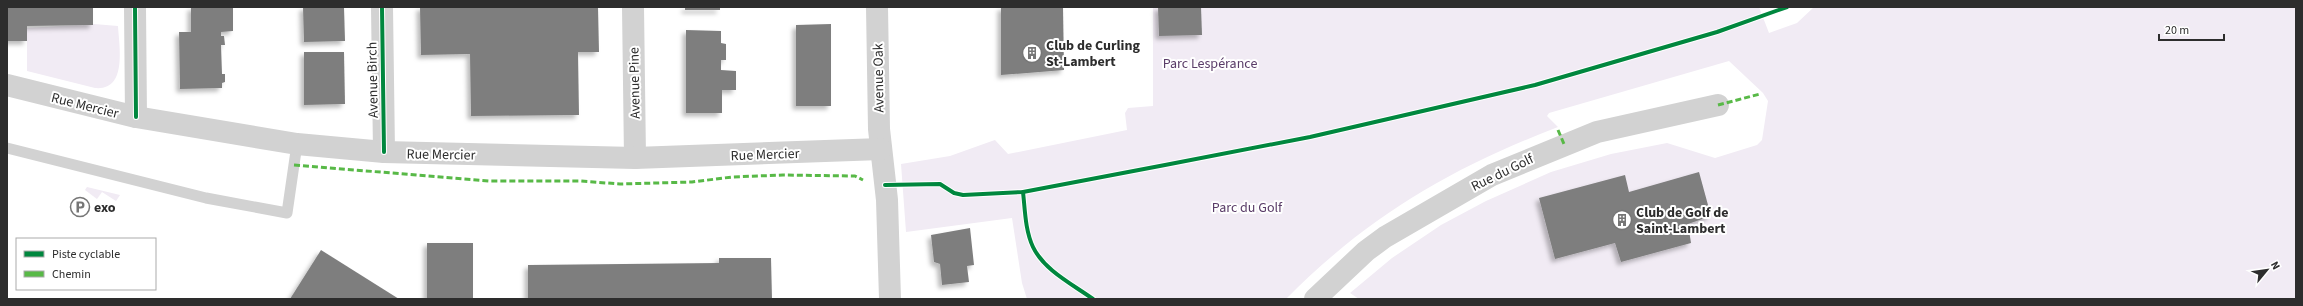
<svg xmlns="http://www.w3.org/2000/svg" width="2303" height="306" font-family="'Source Sans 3',sans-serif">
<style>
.green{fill:#f1ebf4}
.building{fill:#7e7e7e;filter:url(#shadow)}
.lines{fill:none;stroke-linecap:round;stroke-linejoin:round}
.lane{stroke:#d2d2d2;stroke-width:11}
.street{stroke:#d2d2d2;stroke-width:22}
.quiet{stroke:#58b947;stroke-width:3;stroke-dasharray:6 3;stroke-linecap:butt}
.cycleway-casing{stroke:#fff;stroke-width:6}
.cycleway{stroke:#00873e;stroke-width:4}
.labels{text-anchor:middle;stroke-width:4;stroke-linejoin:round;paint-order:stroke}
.poi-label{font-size:14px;font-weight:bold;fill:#2d2d2d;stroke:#fff;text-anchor:start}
.park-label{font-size:14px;fill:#5a3c68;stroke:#fff}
.street-label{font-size:14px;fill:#2d2d2d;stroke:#fff}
</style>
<defs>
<filter id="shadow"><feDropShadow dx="-3.5" dy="3.5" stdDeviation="2" flood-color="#0004"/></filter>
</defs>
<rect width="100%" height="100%" fill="#fff"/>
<g class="green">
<path d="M 1153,7 L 1759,7 L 1769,33 L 1797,23 L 1814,7 L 2296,7 L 2296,299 L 1359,299 L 1350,293 L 1392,258 L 1441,225 L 1486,201 L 1551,172 L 1611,154 L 1667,143 L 1715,158 L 1757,145 L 1762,140 L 1768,101 L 1763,93 L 1729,61 L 1549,113 L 1547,116 L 1558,127 C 1451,168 1367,217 1286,299 L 1027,299 L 1022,283 L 1012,218 L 906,232 L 901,164 L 950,156 L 992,141 L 995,140 L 1008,154 L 1127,130 L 1125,113 L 1128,108 L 1153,106 Z"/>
<path d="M 94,24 L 118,26 C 119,46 128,91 95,88 L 27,71 L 27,28 Z"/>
<polygon points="87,187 120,195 116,201 102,192 97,199 85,190"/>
</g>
<g class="building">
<polygon points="7,7 93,7 93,25 27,26 27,41 7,41"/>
<polygon points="191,7 233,7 233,31 221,32 221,36 224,36 225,45 221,45 222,74 225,74 225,82 222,83 222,88 180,89 179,32 191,32"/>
<polygon points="303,7 344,7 345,41 304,42"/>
<polygon points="420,7 598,7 599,52 578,52 579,115 471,116 470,54 421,55"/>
<rect x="685" y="7" width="35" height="3"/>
<polygon points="1001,7 1063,7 1064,70 1001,75"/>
<polygon points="1158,7 1201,7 1202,35 1159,36"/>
<polygon points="831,24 831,106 796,106 796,25"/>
<polygon points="686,30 721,31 721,43 726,44 726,60 721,60 721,70 736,71 736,90 722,90 722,113 686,113"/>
<polygon points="304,52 344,52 345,104 304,105"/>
<polygon points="1699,172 1711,216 1688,224 1691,243 1621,262 1615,243 1555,259 1539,198 1625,175 1629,192"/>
<polygon points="970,228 974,265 967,266 969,282 942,285 940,264 934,262 931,235"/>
<rect x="427" y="243" width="46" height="56"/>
<polygon points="321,250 399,299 290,299"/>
<polygon points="719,258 771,258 772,299 528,299 528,265 719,263"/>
</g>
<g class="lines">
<polyline class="lane" points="7,148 206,198 287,213 297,144"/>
<g class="street">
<polyline points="135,7 136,117"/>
<polyline points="382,7 384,152"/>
<polyline points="633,7 635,158"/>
<polyline points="877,7 879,129 887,200 890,299"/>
<polyline points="7,85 136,117 297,144 384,152 635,158 881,149"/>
<polyline points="1315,299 1366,251 1385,237 1492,175 1597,132 1718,105"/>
</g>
<g class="quiet">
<polyline points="1718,105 1760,94"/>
<polyline points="1558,130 1564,144"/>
<polyline points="294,165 489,181 580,181 620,184 692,182 732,177 783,175 855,176 863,180"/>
</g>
<g class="cycleway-casing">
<g id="cycleway">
<polyline points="135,7 136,117"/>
<polyline points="382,7 384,152"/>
<polyline points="885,185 940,184 954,193 963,195 1023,192 1165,165 1310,137 1535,85 1717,32 1787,7"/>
<path d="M 1023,192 C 1025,209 1025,230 1033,247 C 1044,270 1072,284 1093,299"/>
</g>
</g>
<use href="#cycleway" class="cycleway"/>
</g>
<defs>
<g id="building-ring" transform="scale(1)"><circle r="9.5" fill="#fff" stroke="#767676" stroke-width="1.5"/><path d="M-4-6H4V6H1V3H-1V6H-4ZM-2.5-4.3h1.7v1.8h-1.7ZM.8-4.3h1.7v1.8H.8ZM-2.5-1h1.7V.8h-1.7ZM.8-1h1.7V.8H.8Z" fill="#767676"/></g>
<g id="parking-ring" transform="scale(1)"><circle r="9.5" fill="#fff" stroke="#767676" stroke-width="1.5"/><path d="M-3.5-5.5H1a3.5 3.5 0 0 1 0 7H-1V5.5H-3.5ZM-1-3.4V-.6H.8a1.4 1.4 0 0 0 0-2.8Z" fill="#767676"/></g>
</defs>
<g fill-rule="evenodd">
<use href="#building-ring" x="1032" y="53"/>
<use href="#parking-ring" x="80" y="207"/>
<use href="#building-ring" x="1622" y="220"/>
</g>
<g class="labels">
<g class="poi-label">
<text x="1046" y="50">Club de Curling<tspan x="1046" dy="16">St-Lambert</tspan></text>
<text x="94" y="212">exo</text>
<text x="1636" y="217">Club de Golf de<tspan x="1636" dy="16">Saint-Lambert</tspan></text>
</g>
<g class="park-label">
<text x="1210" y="68">Parc Lespérance</text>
<text x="1247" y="212">Parc du Golf</text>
</g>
<g class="street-label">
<text transform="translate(878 78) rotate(-91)" y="5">Avenue Oak</text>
<text transform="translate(372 80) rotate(-91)" y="5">Avenue Birch</text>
<text transform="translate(634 83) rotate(-91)" y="5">Avenue Pine</text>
<text transform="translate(85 105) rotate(14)" y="5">Rue Mercier</text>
<text transform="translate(441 154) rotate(1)" y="5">Rue Mercier</text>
<text transform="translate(765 154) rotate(-2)" y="5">Rue Mercier</text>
<text transform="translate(1502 172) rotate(-26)" y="5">Rue du Golf</text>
</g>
</g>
<rect width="2303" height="306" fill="none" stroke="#2d2d2d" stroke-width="16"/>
<rect x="16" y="238" width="140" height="52" fill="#ffffff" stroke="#ababab"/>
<rect x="24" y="251" width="20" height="6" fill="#00873e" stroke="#ababab"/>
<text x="52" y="258" font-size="12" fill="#2d2d2d">Piste cyclable</text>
<rect x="24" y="271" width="20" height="6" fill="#58b947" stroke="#ababab"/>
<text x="52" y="278" font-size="12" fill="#2d2d2d">Chemin</text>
<g transform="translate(2267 270) rotate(61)" stroke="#ffffff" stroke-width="3" paint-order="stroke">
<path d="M0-3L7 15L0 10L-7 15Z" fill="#2d2d2d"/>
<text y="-6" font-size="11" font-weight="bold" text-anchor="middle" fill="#2d2d2d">N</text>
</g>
<path d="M2159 34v6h65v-6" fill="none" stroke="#2d2d2d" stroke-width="2"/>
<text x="2165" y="34" font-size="12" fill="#2d2d2d" stroke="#ffffff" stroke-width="3" paint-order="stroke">20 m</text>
</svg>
